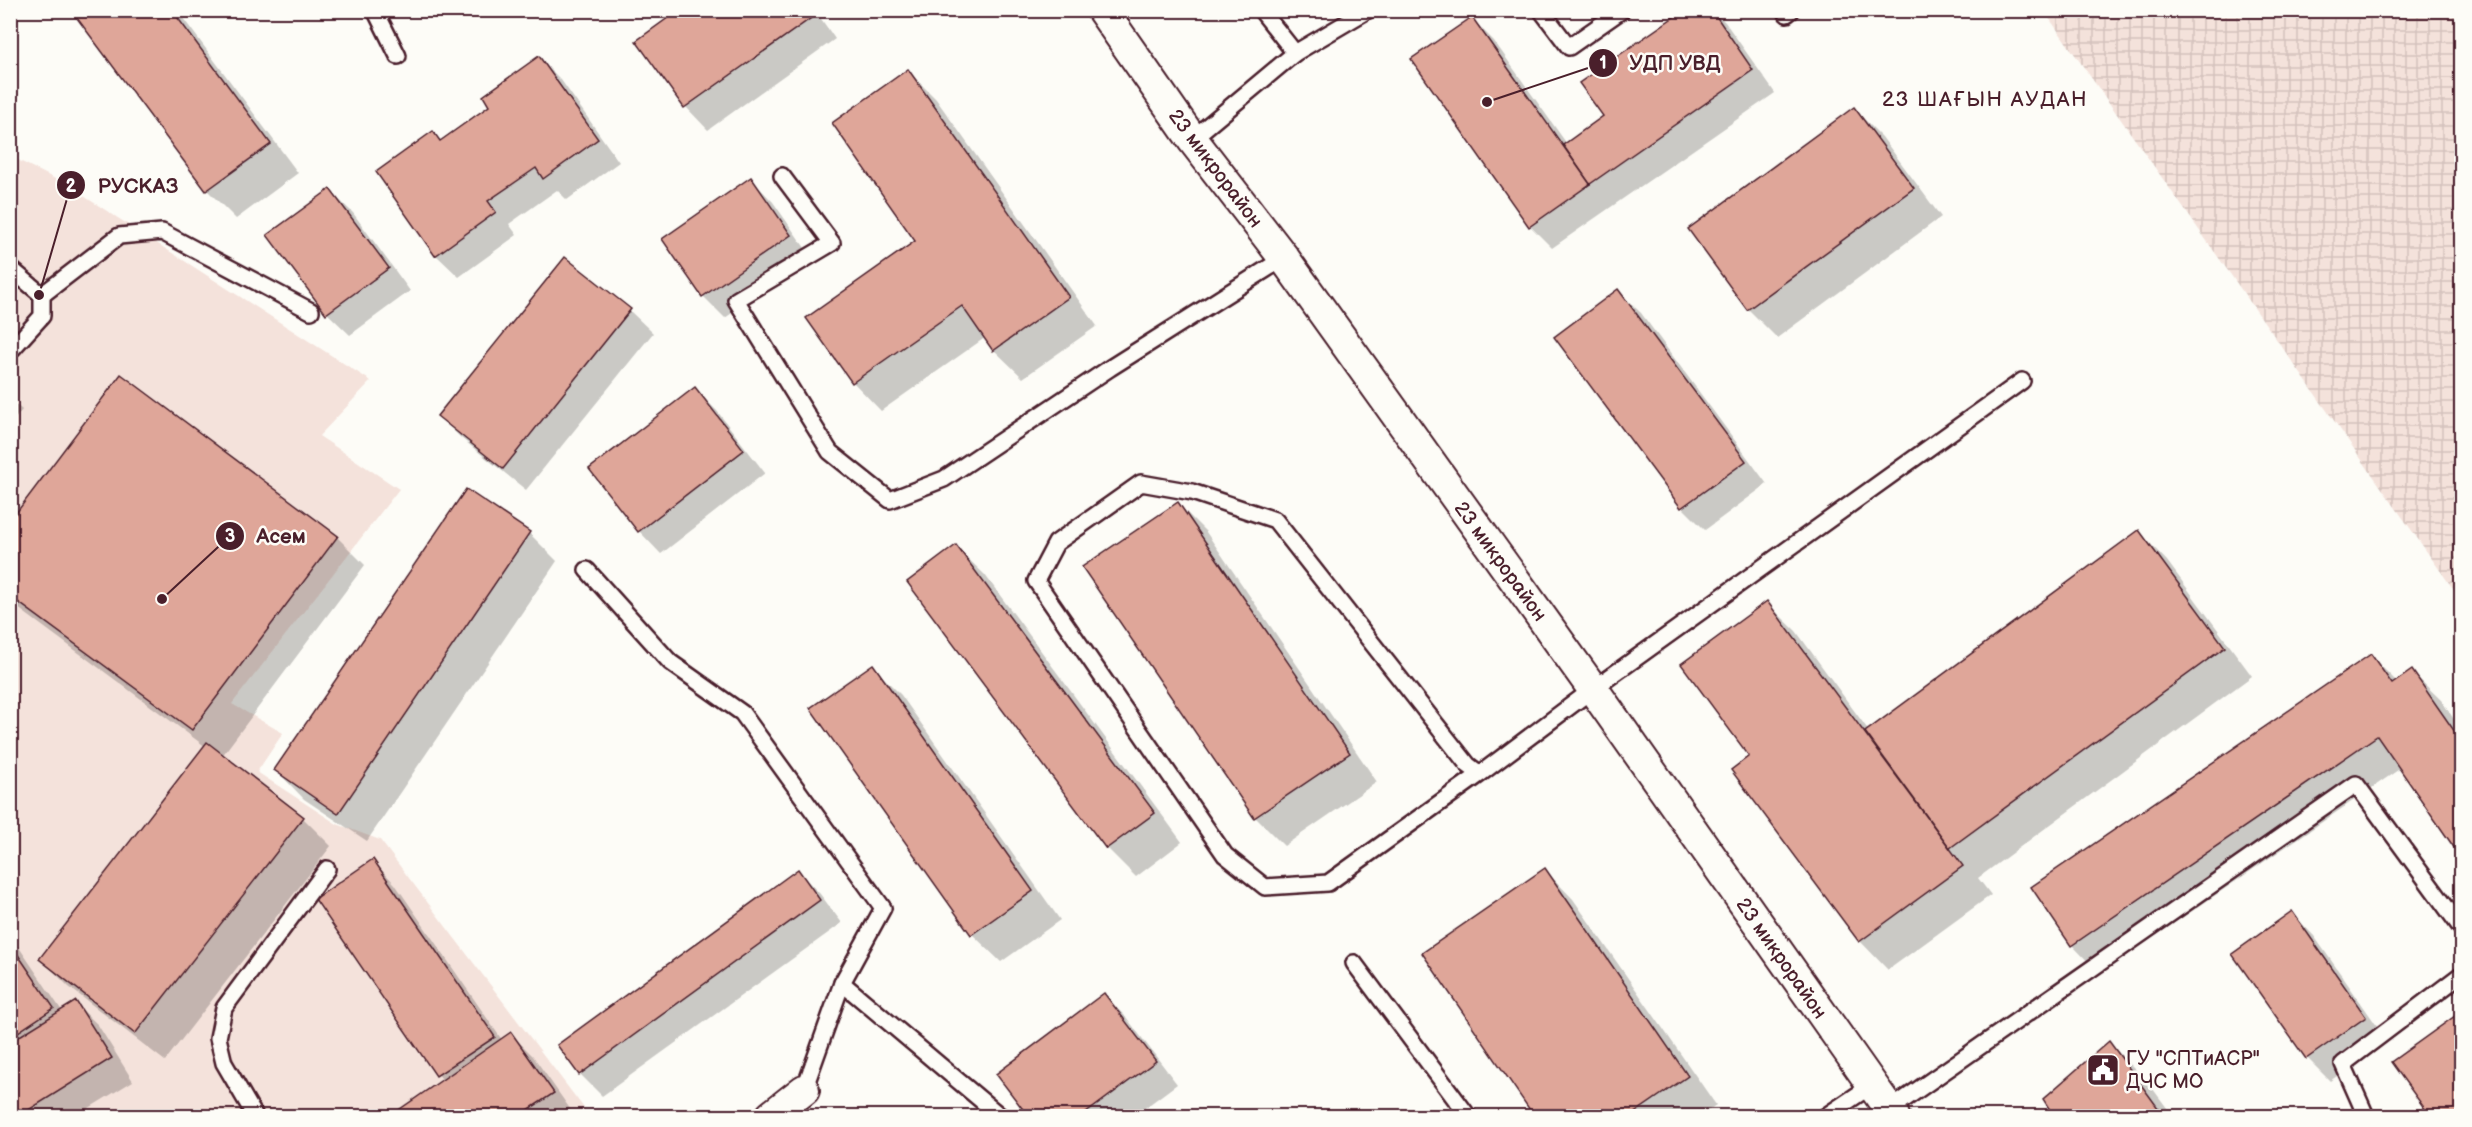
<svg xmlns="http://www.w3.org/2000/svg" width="2472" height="1127" font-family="'Balsamiq Sans',sans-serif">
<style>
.built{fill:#f4e2db}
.industrial{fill:url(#industrial-grid)}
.shadow{fill:#0003}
.building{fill:#dfa699;stroke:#4a1f2b;stroke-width:1.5}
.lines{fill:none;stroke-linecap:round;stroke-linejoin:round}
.lane-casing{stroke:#4a1f2b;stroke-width:20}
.street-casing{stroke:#4a1f2b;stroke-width:34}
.lane{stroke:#fdfcf7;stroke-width:15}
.street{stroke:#fdfcf7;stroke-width:30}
.labels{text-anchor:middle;stroke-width:5;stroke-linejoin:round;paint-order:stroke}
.street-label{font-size:20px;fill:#4a1f2b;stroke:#fdfcf7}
.poi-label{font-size:20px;fill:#4a1f2b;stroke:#fdfcf7;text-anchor:start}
.neighbourhood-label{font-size:21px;letter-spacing:1.5px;fill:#4a1f2b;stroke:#fdfcf7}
.leader{fill:none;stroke:#4a1f2b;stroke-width:2}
.callout-dot{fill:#4a1f2b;stroke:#fdfcf7;stroke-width:2}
.mark-label{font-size:18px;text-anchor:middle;font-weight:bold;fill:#fff}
.callout-label{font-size:21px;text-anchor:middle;font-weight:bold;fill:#4a1f2b;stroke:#fdfcf7;stroke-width:5;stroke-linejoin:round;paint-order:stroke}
</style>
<defs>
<pattern id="industrial-grid" width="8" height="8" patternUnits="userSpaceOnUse" patternTransform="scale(1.5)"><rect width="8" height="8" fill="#f4e2db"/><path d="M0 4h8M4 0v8" fill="none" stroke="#d3c1bc"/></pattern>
</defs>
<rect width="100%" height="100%" fill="#fdfcf7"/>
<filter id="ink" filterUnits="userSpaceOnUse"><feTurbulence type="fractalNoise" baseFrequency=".0167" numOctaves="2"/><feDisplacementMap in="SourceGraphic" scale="12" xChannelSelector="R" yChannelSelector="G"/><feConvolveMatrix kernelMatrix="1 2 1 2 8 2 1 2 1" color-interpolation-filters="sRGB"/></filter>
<g filter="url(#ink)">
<polygon class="built" points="10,156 65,184 371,381 319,436 399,489 232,704 283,733 257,772 337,824 380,840 590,1116 11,1116"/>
<polygon class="industrial" points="2044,11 2461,11 2461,600"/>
<g class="shadow">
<polygon points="73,10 177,10 298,173 236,219 207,190"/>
<polygon points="682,10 815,10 835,39 708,130 686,107 638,41"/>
<polygon points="1687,10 1713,10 1725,22 1775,93 1552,248 1530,226 1472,19 1494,41 1567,144 1605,117"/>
<polygon points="539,58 561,80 619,162 567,200 557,190 509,224 517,235 459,277 436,255 433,133 442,141 491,106"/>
<polygon points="908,71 936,99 1097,326 1023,378 994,350 986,337 881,411 853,382 918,241"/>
<polygon points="1854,109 1882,137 1941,217 1777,338 1748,309 1690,230"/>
<polygon points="751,179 773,202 812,258 725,318 703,296"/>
<polygon points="330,191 353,213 410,291 350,335 327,313 269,236"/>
<polygon points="565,259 630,311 653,333 526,490 461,438 439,416"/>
<polygon points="1618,291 1641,313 1767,484 1705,530 1682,507 1556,337"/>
<polygon points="695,389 717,411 765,473 661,554 639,531 591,470"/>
<polygon points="10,399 22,410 10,425"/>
<polygon points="1178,504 1206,532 1377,782 1284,846 1255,817 1084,567"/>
<polygon points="10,523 337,537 365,565 222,756 303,818 331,846 165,1061 69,987 41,959 206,747 10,602"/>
<polygon points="2139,532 2167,561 2252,676 1978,878 1991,895 1888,970 1860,941 1733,770 1751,757 1767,603 1796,631 1869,731"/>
<polygon points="529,533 557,561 367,841 304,799 276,770"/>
<polygon points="956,547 985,575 1182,842 1136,877 1107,848 909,582"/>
<polygon points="2371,656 2397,682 2412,672 2441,700 2462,731 2462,856 2401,768 2100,974 2072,945"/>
<polygon points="872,666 901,695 1060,920 1001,962 972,934"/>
<polygon points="373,861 395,884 502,1040 511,1034 533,1056 575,1116 392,1116 443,1081 317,900"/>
<polygon points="1545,870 1573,899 1716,1105 1700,1116 1536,1116 1424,953"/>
<polygon points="798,871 820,894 842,923 602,1096 580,1074"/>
<polygon points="2292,913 2314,936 2387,1040 2330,1081 2307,1058 2234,954"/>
<polygon points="10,934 62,1011 75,1003 98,1025 133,1081 76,1116 10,1116 10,1044 17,1040 15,1037 10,1041"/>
<polygon points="1103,995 1126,1017 1177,1084 1134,1116 1030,1116 998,1074"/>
<polygon points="2109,1043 2147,1081 2173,1116 2050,1116"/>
</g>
<g class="building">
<polygon points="71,10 172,10 271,144 206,191"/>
<polygon points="679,10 810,10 814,16 684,108 636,41"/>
<polygon points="1684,10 1712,10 1753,70 1590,184 1563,145 1603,116 1579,83"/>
<polygon points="1472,17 1590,184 1529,227 1411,59"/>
<polygon points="539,56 598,139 543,179 536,168 488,201 496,212 435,256 376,172 433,131 440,141 489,106 483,96"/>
<polygon points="908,69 1069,297 993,351 962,306 852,383 806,318 915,241 832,123"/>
<polygon points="1854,107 1914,188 1747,310 1688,229"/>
<polygon points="751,177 791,235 702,297 662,239"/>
<polygon points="330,189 389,268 326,314 267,235"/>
<polygon points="565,257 631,309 503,469 437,416"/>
<polygon points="1618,289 1746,461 1681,508 1554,337"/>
<polygon points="121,374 338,536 192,730 10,596 10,521"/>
<polygon points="695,387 744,450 638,532 589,469"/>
<polygon points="466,489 530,532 338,814 274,770"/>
<polygon points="1178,502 1350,753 1254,818 1082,567"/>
<polygon points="2139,530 2225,647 1950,848 1865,732"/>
<polygon points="956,545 1155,813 1106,849 907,582"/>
<polygon points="1767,601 1963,866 1859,942 1731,770 1749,756 1681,664"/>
<polygon points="2371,654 2392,684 2412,670 2462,742 2462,859 2377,736 2071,946 2031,887"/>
<polygon points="873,664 1033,891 971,935 810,708"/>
<polygon points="207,742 304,817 135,1034 39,959"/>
<polygon points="373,859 495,1037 436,1076 315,899"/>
<polygon points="1545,868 1688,1076 1630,1116 1534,1116 1422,953"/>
<polygon points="798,869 820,900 579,1075 557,1045"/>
<polygon points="2292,911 2366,1017 2306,1059 2232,954"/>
<polygon points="10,943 54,1008 12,1036 10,1034"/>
<polygon points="1104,993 1156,1061 1082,1116 1028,1116 996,1074"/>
<polygon points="76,1001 112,1058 19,1116 10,1116 10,1042"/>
<polygon points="2462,1011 2462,1116 2430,1116 2391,1062"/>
<polygon points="511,1032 554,1093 519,1116 390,1116"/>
<polygon points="2109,1041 2164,1116 2048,1116 2052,1113 2043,1099"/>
</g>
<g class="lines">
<g class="lane-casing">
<g id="lane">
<polyline points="375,10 398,56"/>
<polyline points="1261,10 1295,53"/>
<polyline points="1541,10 1569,47 1622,10"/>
<polyline points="1787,14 1792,10"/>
<polyline points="1192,139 1295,53 1368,10"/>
<polyline points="782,176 832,243 736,300 830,452 890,500 944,479 1110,368 1284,258"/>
<polyline points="10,268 42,295 42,316 13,348 10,348"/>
<polyline points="42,295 119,236 162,232 311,311"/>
<polyline points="587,570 670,662 742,713 883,908 842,983 804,1090"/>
<polyline points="1480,774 1468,765 1275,520 1192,492 1141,483 1056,543 1036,581 1225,855 1265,887 1328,883 1480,774 1593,689 2022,381"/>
<polyline points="1354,963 1468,1116"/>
<polyline points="842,983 1000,1116"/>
<polyline points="1889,1110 2356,784 2462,929"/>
<polyline points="255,1116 224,1063 218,1038 224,1008 327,869"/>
<polyline points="1826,1116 1872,1085"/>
<polyline points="2366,1116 2343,1064 2462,974"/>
</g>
</g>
<g class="street-casing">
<g id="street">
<polyline points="1102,10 1192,139 1284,258 1593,689 1894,1116"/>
<polyline points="771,1116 804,1090"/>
</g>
</g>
<use href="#lane" class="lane"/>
<use href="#street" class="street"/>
</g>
</g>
<defs>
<g id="civic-square" transform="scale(1.725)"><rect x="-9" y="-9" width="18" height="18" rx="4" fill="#4a1f2b" stroke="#fdfcf7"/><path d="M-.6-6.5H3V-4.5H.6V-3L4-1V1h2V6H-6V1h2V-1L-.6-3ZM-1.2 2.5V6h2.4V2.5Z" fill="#fff"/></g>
</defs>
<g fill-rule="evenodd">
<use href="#civic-square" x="2103" y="1070"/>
</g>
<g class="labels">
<g class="street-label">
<text transform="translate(1216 168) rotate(53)" y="7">23 микрорайон</text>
<text transform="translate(1501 561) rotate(54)" y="7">23 микрорайон</text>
<text transform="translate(1782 958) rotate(55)" y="7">23 микрорайон</text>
</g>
<g class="poi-label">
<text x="2126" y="1065">ГУ "СПТиАСР"<tspan x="2126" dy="23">ДЧС МО</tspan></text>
</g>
<g class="neighbourhood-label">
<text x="1985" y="106">23 ШАҒЫН АУДАН</text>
</g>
</g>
<path class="leader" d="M1487 102L1603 63M39 295L71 185M162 599L230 536"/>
<g class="callout-dot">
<circle cx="1487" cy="102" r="6"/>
<circle cx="39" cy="295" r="6"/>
<circle cx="162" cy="599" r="6"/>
<circle cx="1603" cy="63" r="15"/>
<circle cx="71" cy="185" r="15"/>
<circle cx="230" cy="536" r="15"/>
</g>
<g class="mark-label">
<text x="1603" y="69">1</text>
<text x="71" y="192">2</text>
<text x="230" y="542">3</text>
</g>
<g class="callout-label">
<text x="1675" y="70">УДП УВД</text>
<text x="138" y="193">РУСКАЗ</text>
<text x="281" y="543">Асем</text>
</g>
<rect width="2472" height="1127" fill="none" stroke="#fdfcf7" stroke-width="36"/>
<rect x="18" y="18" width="2436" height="1091" fill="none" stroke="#4a1f2b" stroke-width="2" filter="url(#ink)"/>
</svg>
